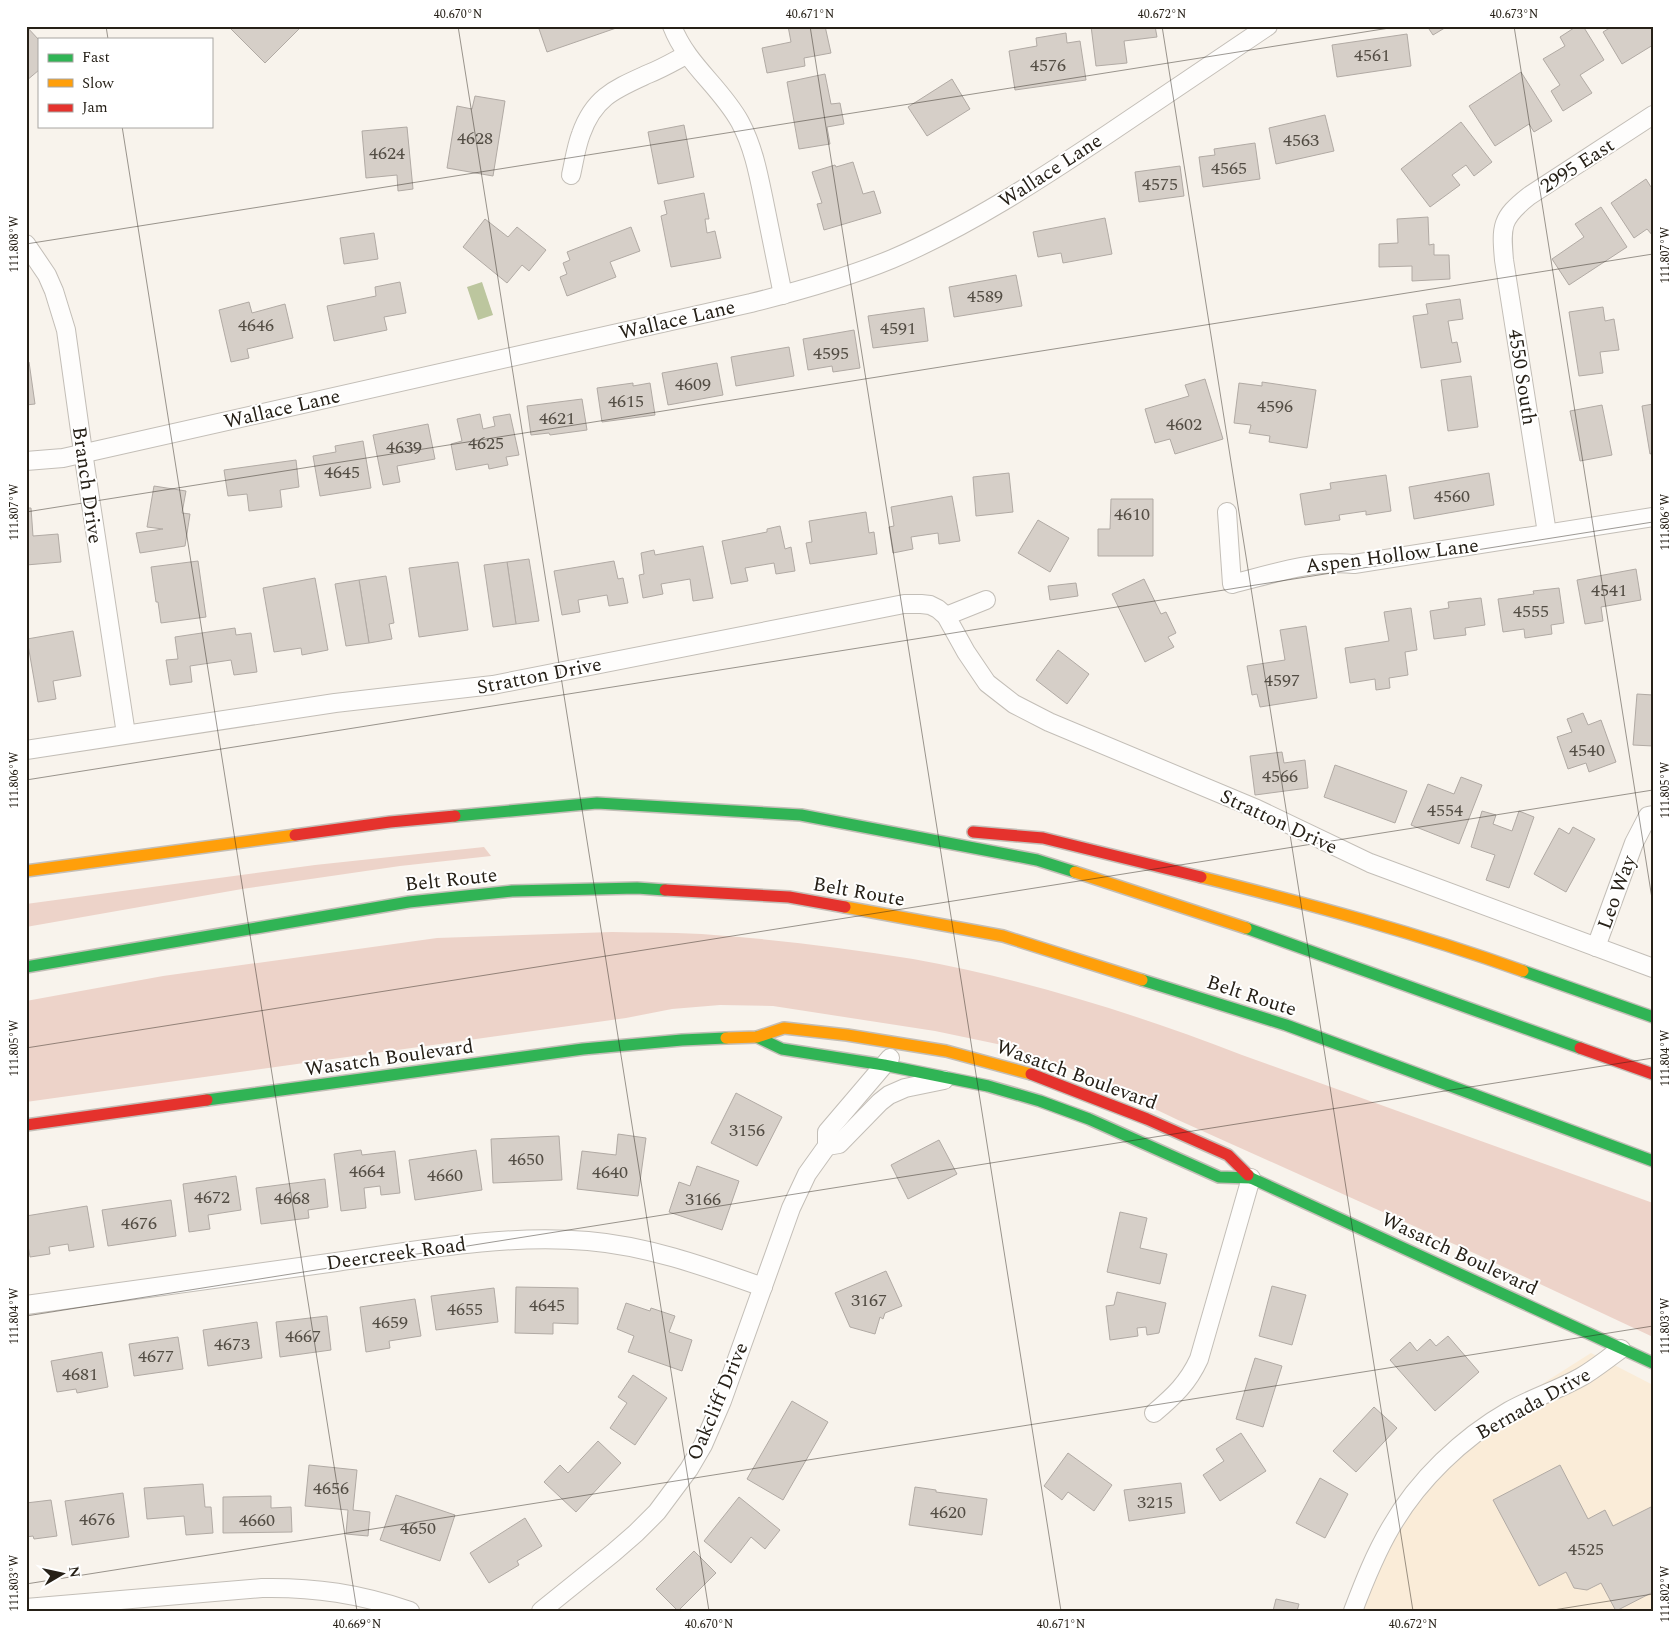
<svg xmlns="http://www.w3.org/2000/svg" width="1679" height="1637" font-family="Spectral,serif">
<style>
.built{fill:#faecd8}
.green{fill:#edd3c9}
.water{fill:#bcc69e}
.building{fill:#d6cfc8;stroke:#b1aaa4}
.lines{fill:none;stroke-linecap:round;stroke-linejoin:round}
.street-casing{stroke:#c3beb7;stroke-width:20}
.fast-casing{stroke:#c3beb7;stroke-width:14}
.slow-casing{stroke:#c3beb7;stroke-width:14}
.jam-casing{stroke:#c3beb7;stroke-width:14}
.street{stroke:#fefdfc;stroke-width:18}
.fast{stroke:#30b455;stroke-width:11}
.slow{stroke:#ff9f0a;stroke-width:11}
.jam{stroke:#e5322d;stroke-width:11}
.ticks{fill:none;stroke:#262017;stroke-width:1;stroke-opacity:0.45}
.labels{text-anchor:middle;stroke-width:4;stroke-linejoin:round;paint-order:stroke}
.number-label{font-size:18px;fill:#524c43}
.street-label{font-size:20px;fill:#262017;stroke:#fff}
.neatline{fill:none;stroke:#262017;stroke-width:2}
.ticks-label{font-size:12px;text-anchor:middle;fill:#262017}
</style>
<rect width="100%" height="100%" fill="#f8f3ec"/>
<polygon class="built" points="1591,1353 1653,1385 1653,1611 1356,1611 1372,1546 1443,1447"/>
<g class="green">
<polygon points="484,847 491,856 400,866 242,889 26,927 26,904 315,865"/>
<path d="M 612,932 C 646,933 681,932 714,935 C 780,940 847,948 913,959 C 1025,979 1136,1014 1242,1055 L 1653,1203 L 1653,1337 L 1476,1254 L 1178,1120 L 1065,1066 L 1002,1045 L 935,1031 L 773,1006 L 720,1005 L 672,1009 L 626,1018 L 26,1102 L 26,1001 L 163,976 L 437,938 Z"/>
</g>
<polygon class="water" points="482,282 493,315 478,320 467,287"/>
<g class="building">
<polygon points="26,26 39,40 39,70 26,81"/>
<polygon points="228,26 302,26 265,63"/>
<polygon points="538,26 622,26 547,52"/>
<polygon points="788,26 825,26 831,53 804,58 805,66 767,73 762,48 791,42"/>
<polygon points="1091,26 1155,26 1157,37 1124,41 1127,63 1096,66"/>
<polygon points="1427,26 1448,26 1433,35"/>
<polygon points="1577,26 1583,26 1604,60 1580,75 1592,93 1563,111 1551,91 1560,85 1543,59 1565,46 1560,37"/>
<polygon points="1613,26 1653,26 1653,45 1622,64 1603,32"/>
<polygon points="1066,33 1067,43 1080,41 1086,80 1015,90 1009,51 1037,46 1036,38"/>
<polygon points="1407,34 1411,66 1337,77 1332,45"/>
<polygon points="1521,72 1552,121 1534,132 1529,124 1495,146 1469,106"/>
<polygon points="825,74 831,104 840,103 844,124 827,127 830,144 799,149 787,82"/>
<polygon points="952,79 970,109 927,136 908,107"/>
<polygon points="475,96 505,101 493,176 447,168 457,106 472,109"/>
<polygon points="1325,115 1334,151 1276,164 1269,128"/>
<polygon points="1461,122 1492,162 1474,176 1466,165 1452,175 1460,185 1430,207 1401,169"/>
<polygon points="684,125 694,177 658,184 648,132"/>
<polygon points="407,127 413,189 398,191 397,175 366,178 362,131"/>
<polygon points="1255,143 1260,179 1203,187 1199,157 1215,155 1214,149"/>
<polygon points="853,162 863,194 874,191 881,213 824,230 817,204 822,203 812,172 835,165 836,167"/>
<polygon points="1180,166 1184,196 1139,202 1135,172"/>
<polygon points="1646,179 1651,187 1653,185 1653,236 1647,229 1634,238 1611,203"/>
<polygon points="704,193 709,219 705,219 707,233 715,231 721,258 671,267 661,216 667,214 664,201"/>
<polygon points="1601,207 1627,247 1569,285 1552,259 1584,237 1575,224"/>
<polygon points="1428,217 1429,245 1434,244 1434,255 1449,255 1450,279 1412,281 1412,266 1379,267 1379,244 1398,243 1397,219"/>
<polygon points="1105,218 1112,254 1063,263 1061,253 1038,257 1033,232"/>
<polygon points="485,219 508,237 517,227 546,250 529,271 522,265 507,283 463,247"/>
<polygon points="631,227 640,251 610,262 616,277 567,296 560,277 567,274 563,263 570,260 567,252"/>
<polygon points="374,233 378,259 344,264 340,238"/>
<polygon points="1016,275 1022,306 954,317 949,287"/>
<polygon points="400,282 406,313 384,317 387,330 334,341 327,306 376,296 375,287"/>
<polygon points="1460,299 1463,319 1448,321 1452,343 1457,342 1461,362 1421,368 1413,316 1428,314 1426,304"/>
<polygon points="249,302 252,313 285,304 293,338 247,349 249,358 231,362 219,310"/>
<polygon points="1603,307 1605,321 1614,319 1619,350 1600,352 1603,373 1579,376 1569,312"/>
<polygon points="924,308 928,341 873,348 868,316"/>
<polygon points="854,330 860,368 833,372 832,366 808,370 803,339"/>
<polygon points="789,347 794,376 736,386 731,357"/>
<polygon points="26,362 29,362 35,404 26,405"/>
<polygon points="717,363 723,395 668,405 662,373"/>
<polygon points="1471,376 1478,427 1448,431 1441,380"/>
<polygon points="1205,379 1223,439 1175,454 1170,439 1155,443 1145,409 1189,396 1185,385"/>
<polygon points="1262,382 1316,390 1307,448 1269,442 1270,436 1249,433 1251,425 1234,423 1239,383 1262,386"/>
<polygon points="633,383 633,386 650,383 655,415 602,422 597,388"/>
<polygon points="582,399 587,430 550,435 549,433 531,435 527,406"/>
<polygon points="1653,404 1653,453 1650,454 1642,406"/>
<polygon points="1602,405 1612,455 1580,461 1570,411"/>
<polygon points="480,414 483,429 495,426 493,417 510,414 519,455 506,457 508,465 489,469 488,464 456,470 451,444 462,441 457,419"/>
<polygon points="428,424 435,459 397,466 400,482 383,485 373,435"/>
<polygon points="363,441 371,488 320,496 313,456 336,452 335,446"/>
<polygon points="296,460 299,487 280,490 282,507 249,511 247,494 228,496 224,470"/>
<polygon points="1009,473 1013,512 976,516 973,477"/>
<polygon points="1489,473 1494,505 1414,519 1409,487"/>
<polygon points="1386,475 1391,511 1366,515 1366,511 1339,515 1340,520 1305,525 1300,494 1331,489 1330,483"/>
<polygon points="154,486 186,491 182,513 190,514 185,546 140,553 136,533 163,529 147,527"/>
<polygon points="952,496 960,541 939,544 938,533 911,537 913,549 893,553 889,527 894,526 891,507"/>
<polygon points="1111,499 1153,499 1153,556 1098,556 1098,529 1110,529"/>
<polygon points="26,508 31,508 33,536 58,534 61,562 26,565"/>
<polygon points="866,512 869,533 874,532 877,554 810,564 806,543 812,542 809,521"/>
<polygon points="1038,520 1069,538 1050,572 1018,553"/>
<polygon points="780,526 785,549 791,547 795,571 776,574 774,563 745,568 748,581 731,584 722,541 767,532 767,529"/>
<polygon points="703,546 713,598 693,601 690,579 661,584 663,594 643,598 639,575 644,574 641,553 654,550 655,555"/>
<polygon points="529,559 539,621 516,624 507,562"/>
<polygon points="198,561 206,617 161,623 158,602 156,602 151,567"/>
<polygon points="614,561 618,579 623,578 628,603 609,606 607,595 578,600 580,612 562,615 554,571"/>
<polygon points="458,562 468,630 419,637 409,568"/>
<polygon points="507,562 516,624 493,627 484,565"/>
<polygon points="1636,569 1641,600 1601,607 1603,621 1585,624 1577,580"/>
<polygon points="386,576 394,623 389,624 392,639 369,643 359,580"/>
<polygon points="315,578 328,650 302,655 301,648 274,652 263,588"/>
<polygon points="1144,579 1161,614 1166,612 1176,633 1168,637 1174,647 1145,662 1112,594"/>
<polygon points="359,580 369,643 346,646 335,584"/>
<polygon points="1076,583 1078,596 1050,600 1048,586"/>
<polygon points="1559,588 1564,623 1551,625 1552,634 1525,638 1524,629 1503,632 1498,599 1534,594 1533,591"/>
<polygon points="1481,598 1485,625 1465,628 1466,635 1434,639 1430,611 1449,608 1448,602"/>
<polygon points="1411,608 1417,650 1405,652 1408,675 1389,678 1390,688 1376,690 1375,679 1350,683 1345,648 1389,641 1384,612"/>
<polygon points="1306,626 1317,698 1260,707 1257,694 1252,695 1247,666 1285,660 1280,630"/>
<polygon points="235,628 236,635 251,633 257,672 234,675 231,660 190,666 192,682 170,685 166,660 178,659 175,637"/>
<polygon points="73,631 81,676 53,681 56,699 38,702 27,639"/>
<polygon points="1058,650 1089,674 1067,704 1036,680"/>
<polygon points="1637,694 1653,695 1653,746 1633,745"/>
<polygon points="1583,713 1588,725 1601,720 1616,762 1589,772 1586,763 1568,769 1557,737 1572,732 1567,719"/>
<polygon points="1282,752 1284,763 1305,760 1308,788 1255,795 1250,756"/>
<polygon points="1335,765 1407,791 1395,823 1324,797"/>
<polygon points="1461,777 1482,785 1459,844 1411,825 1428,784 1454,794"/>
<polygon points="1482,811 1496,815 1493,824 1512,831 1519,811 1534,817 1509,888 1486,880 1495,855 1471,847"/>
<polygon points="1573,827 1595,839 1566,892 1534,874 1559,828 1569,834"/>
<polygon points="736,1093 782,1117 757,1166 711,1143"/>
<polygon points="618,1134 646,1138 638,1196 577,1189 582,1151 616,1155"/>
<polygon points="559,1136 562,1180 493,1183 491,1139"/>
<polygon points="939,1140 957,1174 908,1199 891,1165"/>
<polygon points="361,1150 362,1155 395,1151 400,1193 381,1195 380,1186 364,1188 366,1208 341,1211 334,1154"/>
<polygon points="476,1150 482,1190 415,1200 409,1160"/>
<polygon points="697,1166 739,1181 722,1230 669,1212 679,1182 690,1186"/>
<polygon points="236,1176 241,1210 208,1215 210,1229 189,1232 183,1184"/>
<polygon points="325,1179 328,1207 308,1210 309,1218 261,1224 256,1188"/>
<polygon points="171,1200 176,1236 108,1246 102,1210"/>
<polygon points="87,1206 94,1247 69,1251 68,1244 49,1247 50,1254 30,1257 26,1234 26,1216"/>
<polygon points="1120,1212 1147,1218 1140,1248 1167,1254 1160,1284 1107,1272"/>
<polygon points="886,1271 902,1306 885,1313 883,1319 880,1317 875,1334 850,1327 835,1293"/>
<polygon points="1272,1286 1306,1295 1292,1345 1259,1336"/>
<polygon points="516,1287 578,1288 578,1324 553,1323 553,1334 515,1333"/>
<polygon points="494,1288 498,1322 436,1330 431,1296"/>
<polygon points="1117,1292 1166,1303 1159,1333 1147,1335 1146,1327 1137,1328 1138,1336 1110,1340 1106,1306 1114,1305"/>
<polygon points="415,1299 421,1336 389,1341 390,1348 366,1352 360,1307"/>
<polygon points="626,1303 650,1311 651,1308 675,1316 669,1332 692,1340 682,1371 628,1352 634,1336 617,1329"/>
<polygon points="327,1316 331,1350 280,1357 276,1322"/>
<polygon points="257,1322 262,1358 208,1366 203,1330"/>
<polygon points="1448,1336 1479,1372 1435,1411 1390,1360 1410,1342 1417,1351 1430,1339 1436,1346"/>
<polygon points="178,1337 183,1369 134,1376 129,1344"/>
<polygon points="102,1352 108,1387 77,1393 76,1389 57,1392 51,1361"/>
<polygon points="1255,1358 1282,1366 1263,1427 1236,1419"/>
<polygon points="633,1375 667,1398 635,1445 610,1428 627,1403 618,1397"/>
<polygon points="792,1401 828,1422 783,1500 747,1479"/>
<polygon points="1374,1407 1397,1428 1356,1472 1333,1451"/>
<polygon points="1241,1433 1266,1471 1220,1501 1203,1475 1224,1461 1216,1449"/>
<polygon points="598,1441 621,1463 576,1512 544,1482 560,1465 568,1473"/>
<polygon points="1068,1453 1112,1485 1094,1511 1068,1492 1062,1500 1044,1486"/>
<polygon points="309,1465 357,1470 353,1510 370,1512 368,1536 346,1534 348,1510 305,1506"/>
<polygon points="1560,1465 1588,1519 1605,1510 1613,1526 1653,1506 1653,1592 1616,1611 1601,1583 1587,1590 1574,1588 1566,1572 1539,1586 1493,1500"/>
<polygon points="1320,1478 1348,1494 1325,1538 1296,1523"/>
<polygon points="1181,1483 1185,1513 1129,1521 1124,1490"/>
<polygon points="203,1484 205,1507 211,1507 213,1533 186,1535 184,1516 147,1519 144,1488"/>
<polygon points="915,1487 936,1490 936,1492 987,1499 982,1535 909,1525"/>
<polygon points="123,1493 129,1537 72,1545 65,1501"/>
<polygon points="396,1495 455,1515 440,1561 380,1540"/>
<polygon points="271,1496 271,1508 291,1507 292,1532 223,1533 223,1497"/>
<polygon points="739,1497 780,1530 765,1549 751,1537 731,1563 704,1541"/>
<polygon points="51,1500 57,1536 34,1539 33,1536 26,1537 26,1503"/>
<polygon points="525,1518 542,1546 517,1561 519,1565 489,1583 470,1553"/>
<polygon points="694,1551 716,1573 678,1611 656,1589"/>
<polygon points="1276,1599 1299,1604 1297,1611 1273,1611"/>
</g>
<g class="lines">
<g class="street-casing">
<g id="street">
<path d="M 672,26 C 687,65 720,86 740,122 C 754,148 759,177 765,206 C 771,235 777,265 783,295"/>
<path d="M 571,175 C 574,162 576,147 581,134 C 594,97 615,89 648,74 C 661,69 673,62 686,55"/>
<polyline points="26,244 47,275 54,291 66,330 83,452 126,734"/>
<path d="M 26,461 L 63,458 L 751,303 C 799,291 846,278 892,259 C 969,226 1039,180 1108,134 C 1161,98 1215,62 1268,26"/>
<path d="M 1227,512 L 1232,584 C 1272,574 1312,560 1354,564 L 1653,517"/>
<path d="M 1547,533 L 1504,260 C 1501,226 1501,218 1529,196 L 1653,115"/>
<polyline points="946,616 986,600"/>
<polyline points="26,750 335,703 493,685 904,604 921,604 930,605 938,609 946,616 966,652 987,683 1014,704 1049,722 1257,809 1370,863 1653,968"/>
<polyline points="1596,947 1634,843 1648,816 1653,815"/>
<polyline points="827,1146 839,1144 880,1102 889,1095 905,1088 944,1080"/>
<path d="M 26,1305 C 130,1291 233,1276 336,1262 C 420,1250 503,1234 588,1241 C 648,1246 706,1267 763,1287"/>
<path d="M 1154,1413 C 1174,1396 1188,1383 1199,1359 L 1251,1178"/>
<path d="M 26,1608 L 262,1588 C 315,1587 360,1594 410,1611"/>
<polyline points="541,1611 613,1553 636,1533 657,1512 689,1469 703,1445 722,1401 791,1208 807,1174 827,1146 827,1132 890,1058"/>
<path d="M 1353,1611 C 1364,1582 1375,1554 1391,1527 C 1418,1480 1462,1438 1509,1411 C 1532,1398 1558,1390 1581,1377 C 1595,1369 1608,1358 1621,1349"/>
</g>
</g>
<g class="fast-casing">
<g id="fast">
<polyline points="455,816 597,803 801,815 1037,860 1075,872"/>
<polyline points="1246,928 1580,1048"/>
<polyline points="26,967 409,902 512,891 637,888 665,890"/>
<polyline points="1523,971 1653,1017"/>
<polyline points="1142,980 1286,1025 1653,1161"/>
<polyline points="757,1037 782,1049 884,1065 988,1086 1040,1101 1089,1119 1219,1177 1251,1178"/>
<polyline points="207,1100 583,1049 682,1040 726,1038"/>
<polyline points="1248,1175 1251,1178 1653,1363"/>
</g>
</g>
<g class="slow-casing">
<g id="slow">
<polyline points="26,871 295,835"/>
<polyline points="1075,872 1246,928"/>
<path d="M 1201,877 C 1309,904 1417,933 1523,971"/>
<polyline points="845,907 1003,936 1142,980"/>
<polyline points="726,1038 757,1037 784,1028 847,1035 946,1051 1031,1074"/>
</g>
</g>
<g class="jam-casing">
<g id="jam">
<polyline points="973,832 1043,838 1201,877"/>
<polyline points="295,835 390,822 455,816"/>
<polyline points="665,890 789,897 845,907"/>
<polyline points="1580,1048 1653,1074"/>
<polyline points="1031,1074 1147,1119 1228,1155 1248,1175"/>
<polyline points="26,1125 207,1100"/>
</g>
</g>
<use href="#street" class="street"/>
<use href="#fast" class="fast"/>
<use href="#slow" class="slow"/>
<use href="#jam" class="jam"/>
</g>
<path class="ticks" d="M 106,26 L 108,39M 458,26 L 709,1611M 810,26 L 1061,1611M 1162,26 L 1413,1611M 1514,26 L 1653,905M 122,126 L 357,1611M 26,244 L 1402,26M 26,512 L 1653,254M 26,780 L 1653,522M 26,1048 L 1653,790M 26,1316 L 1653,1058M 26,1584 L 1653,1326M 1547,1611 L 1653,1594"/>
<g class="labels">
<g class="number-label">
<text x="1372" y="61">4561</text>
<text x="1048" y="71">4576</text>
<text x="475" y="144">4628</text>
<text x="1301" y="146">4563</text>
<text x="387" y="159">4624</text>
<text x="1229" y="174">4565</text>
<text x="1160" y="190">4575</text>
<text x="985" y="302">4589</text>
<text x="256" y="331">4646</text>
<text x="898" y="334">4591</text>
<text x="831" y="359">4595</text>
<text x="693" y="390">4609</text>
<text x="626" y="407">4615</text>
<text x="1275" y="412">4596</text>
<text x="557" y="424">4621</text>
<text x="1184" y="430">4602</text>
<text x="486" y="449">4625</text>
<text x="404" y="453">4639</text>
<text x="342" y="478">4645</text>
<text x="1452" y="502">4560</text>
<text x="1132" y="520">4610</text>
<text x="1609" y="596">4541</text>
<text x="1531" y="617">4555</text>
<text x="1282" y="686">4597</text>
<text x="1587" y="756">4540</text>
<text x="1280" y="782">4566</text>
<text x="1445" y="816">4554</text>
<text x="747" y="1136">3156</text>
<text x="526" y="1165">4650</text>
<text x="367" y="1177">4664</text>
<text x="610" y="1178">4640</text>
<text x="445" y="1181">4660</text>
<text x="212" y="1203">4672</text>
<text x="292" y="1204">4668</text>
<text x="703" y="1205">3166</text>
<text x="139" y="1229">4676</text>
<text x="869" y="1306">3167</text>
<text x="547" y="1311">4645</text>
<text x="465" y="1315">4655</text>
<text x="390" y="1328">4659</text>
<text x="303" y="1342">4667</text>
<text x="232" y="1350">4673</text>
<text x="156" y="1362">4677</text>
<text x="80" y="1380">4681</text>
<text x="331" y="1494">4656</text>
<text x="1155" y="1508">3215</text>
<text x="948" y="1518">4620</text>
<text x="97" y="1525">4676</text>
<text x="257" y="1526">4660</text>
<text x="418" y="1534">4650</text>
<text x="1586" y="1555">4525</text>
</g>
<g class="street-label">
<text transform="translate(1577 165) rotate(-33)" y="7">2995 East</text>
<text transform="translate(1050 170) rotate(-33)" y="7">Wallace Lane</text>
<text transform="translate(677 319) rotate(-13)" y="7">Wallace Lane</text>
<text transform="translate(1523 377) rotate(81)" y="7">4550 South</text>
<text transform="translate(282 408) rotate(-13)" y="7">Wallace Lane</text>
<text transform="translate(88 485) rotate(82)" y="7">Branch Drive</text>
<text transform="translate(1392 555) rotate(-7)" y="7">Aspen Hollow Lane</text>
<text transform="translate(539 675) rotate(-11)" y="7">Stratton Drive</text>
<text transform="translate(1279 821) rotate(25)" y="7">Stratton Drive</text>
<text transform="translate(451 879) rotate(-6)" y="7">Belt Route</text>
<text transform="translate(859 891) rotate(10)" y="7">Belt Route</text>
<text transform="translate(1616 892) rotate(-70)" y="7">Leo Way</text>
<text transform="translate(1252 995) rotate(18)" y="7">Belt Route</text>
<text transform="translate(389 1057) rotate(-8)" y="7">Wasatch Boulevard</text>
<text transform="translate(1077 1074) rotate(20)" y="7">Wasatch Boulevard</text>
<text transform="translate(396 1253) rotate(-8)" y="7">Deercreek Road</text>
<text transform="translate(1460 1253) rotate(25)" y="7">Wasatch Boulevard</text>
<text transform="translate(717 1401) rotate(-67)" y="7">Oakcliff Drive</text>
<text transform="translate(1533 1403) rotate(-29)" y="7">Bernada Drive</text>
</g>
</g>
<rect width="1679" height="1637" fill="none" stroke="#ffffff" stroke-width="55"/>
<rect x="38" y="38" width="175" height="90" fill="#ffffff" stroke="#a8a6a2"/>
<rect x="48" y="54" width="25" height="8" fill="#30b455" stroke="#a8a6a2"/>
<text x="82" y="62" font-size="15" fill="#262017">Fast</text>
<rect x="48" y="79" width="25" height="8" fill="#ff9f0a" stroke="#a8a6a2"/>
<text x="82" y="88" font-size="15" fill="#262017">Slow</text>
<rect x="48" y="104" width="25" height="8" fill="#e5322d" stroke="#a8a6a2"/>
<text x="82" y="112" font-size="15" fill="#262017">Jam</text>
<g transform="translate(62 1574) rotate(81)" stroke="#ffffff" stroke-width="4" paint-order="stroke">
<path d="M0-4L9 19L0 12L-9 19Z" fill="#262017"/>
<text y="-8" font-size="14" font-weight="bold" text-anchor="middle" fill="#262017">N</text>
</g>
<rect x="28" y="28" width="1624" height="1582" class="neatline"/>
<g class="ticks-label">
<text x="458" y="18">40.670°N</text>
<text x="810" y="18">40.671°N</text>
<text x="1162" y="18">40.672°N</text>
<text x="1514" y="18">40.673°N</text>
<text transform="translate(14 244) rotate(-90)" y="4">111.808°W</text>
<text transform="translate(1665 255) rotate(-90)" y="4">111.807°W</text>
<text transform="translate(14 512) rotate(-90)" y="4">111.807°W</text>
<text transform="translate(1665 522) rotate(-90)" y="4">111.806°W</text>
<text transform="translate(14 780) rotate(-90)" y="4">111.806°W</text>
<text transform="translate(1665 790) rotate(-90)" y="4">111.805°W</text>
<text transform="translate(14 1048) rotate(-90)" y="4">111.805°W</text>
<text transform="translate(1665 1058) rotate(-90)" y="4">111.804°W</text>
<text transform="translate(14 1316) rotate(-90)" y="4">111.804°W</text>
<text transform="translate(1665 1326) rotate(-90)" y="4">111.803°W</text>
<text transform="translate(14 1583) rotate(-90)" y="4">111.803°W</text>
<text transform="translate(1665 1594) rotate(-90)" y="4">111.802°W</text>
<text x="357" y="1628">40.669°N</text>
<text x="709" y="1628">40.670°N</text>
<text x="1061" y="1628">40.671°N</text>
<text x="1413" y="1628">40.672°N</text>
</g>
</svg>
